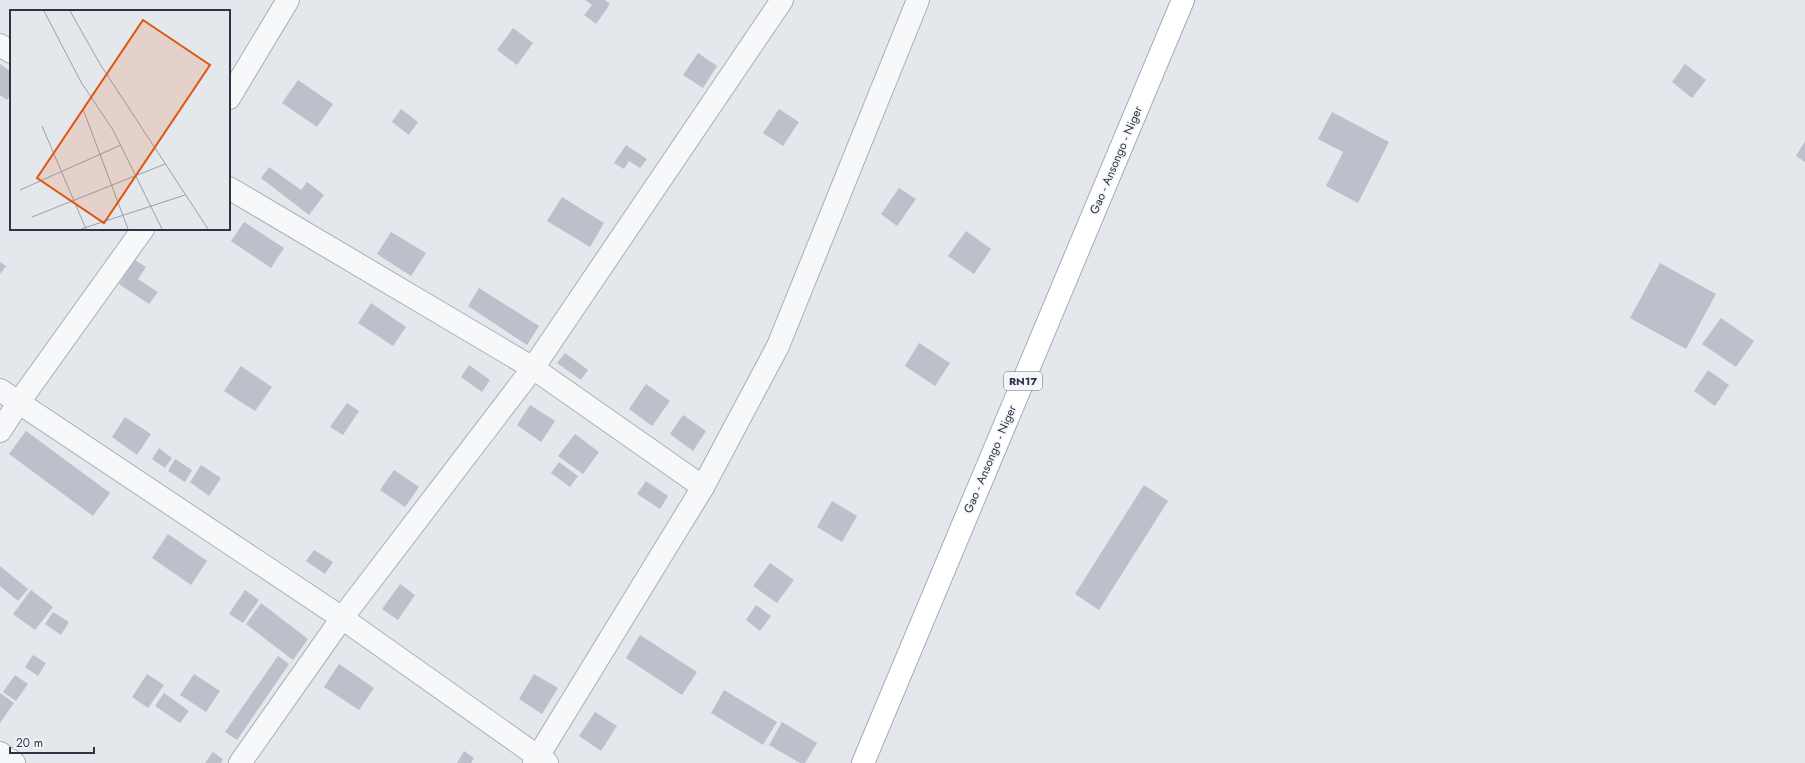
<svg xmlns="http://www.w3.org/2000/svg" width="1805" height="763" font-family="Jost,sans-serif">
<style>
.building{fill:#bbc0ca}
.lines{fill:none;stroke-linecap:round;stroke-linejoin:round}
.minor-casing{stroke:#a9aeb7;stroke-width:24}
.major-casing{stroke:#a3abb8;stroke-width:24}
.minor{stroke:#f7f8fa;stroke-width:22}
.major{stroke:#fff;stroke-width:22}
.labels{text-anchor:middle;stroke-width:3.5;stroke-linejoin:round;paint-order:stroke}
.shield{fill:#f4f6f9;stroke:#676e7b;stroke-width:1}
.shield-label{font-size:11px;font-weight:bold;fill:#2b3445}
.street-label{font-size:12px;fill:#2b3445;stroke:#f4f6f9}
.inset-road{fill:none;stroke:#9a9fa9;stroke-width:1}
.view{fill:#df570f;fill-opacity:0.15;stroke:#df570f;stroke-width:2}
.inset-edge{fill:none;stroke:#2b3445;stroke-width:2}
</style>
<rect width="100%" height="100%" fill="#e4e7ec"/>
<g class="building">
<polygon points="585,0 605,0 610,4 596,24 584,15 592,5"/>
<polygon points="513,28 533,43 517,65 497,50"/>
<polygon points="698,53 717,66 703,88 683,75"/>
<polygon points="0,64 11,72 11,94 7,100 0,95"/>
<polygon points="1685,64 1706,80 1692,98 1672,82"/>
<polygon points="298,80 333,104 317,127 282,103"/>
<polygon points="401,109 418,122 409,135 392,122"/>
<polygon points="779,109 799,122 783,146 763,133"/>
<polygon points="1332,112 1389,142 1358,203 1326,186 1343,152 1318,139"/>
<polygon points="1805,141 1805,162 1796,156"/>
<polygon points="626,145 647,159 640,168 629,161 624,169 614,163"/>
<polygon points="269,167 301,190 307,182 324,195 309,215 261,178"/>
<polygon points="899,188 916,199 897,226 881,214"/>
<polygon points="562,197 604,223 590,247 547,221"/>
<polygon points="244,222 284,248 271,268 231,241"/>
<polygon points="966,231 991,249 974,274 948,256"/>
<polygon points="391,232 426,253 411,276 377,254"/>
<polygon points="135,260 146,267 138,279 158,292 149,304 119,284"/>
<polygon points="0,262 6,266 0,274"/>
<polygon points="1660,263 1716,294 1686,349 1630,318"/>
<polygon points="479,288 539,326 527,345 468,306"/>
<polygon points="371,303 406,327 393,346 358,323"/>
<polygon points="1721,318 1754,341 1736,367 1702,344"/>
<polygon points="919,343 950,363 935,386 905,366"/>
<polygon points="565,353 588,370 581,380 557,363"/>
<polygon points="469,365 490,380 482,392 461,377"/>
<polygon points="241,366 272,387 255,411 224,391"/>
<polygon points="1708,370 1729,385 1715,406 1694,391"/>
<polygon points="646,384 670,401 652,426 629,409"/>
<polygon points="347,403 359,411 343,435 330,427"/>
<polygon points="530,405 555,421 541,442 517,425"/>
<polygon points="683,415 706,431 693,451 670,434"/>
<polygon points="125,417 151,434 137,455 112,437"/>
<polygon points="26,431 110,493 93,516 9,454"/>
<polygon points="575,434 599,452 583,474 558,456"/>
<polygon points="159,448 172,458 165,468 152,459"/>
<polygon points="175,459 192,470 185,482 168,471"/>
<polygon points="559,462 578,476 570,487 551,473"/>
<polygon points="201,465 221,478 209,496 190,482"/>
<polygon points="394,470 419,487 405,507 380,490"/>
<polygon points="646,481 668,496 660,509 637,494"/>
<polygon points="1144,485 1168,501 1099,610 1075,594"/>
<polygon points="832,501 857,516 842,542 817,527"/>
<polygon points="168,534 207,561 191,585 152,558"/>
<polygon points="314,550 333,562 325,574 306,561"/>
<polygon points="770,563 794,580 777,603 753,586"/>
<polygon points="0,566 28,589 18,601 0,586"/>
<polygon points="400,584 415,595 398,620 382,609"/>
<polygon points="31,590 53,607 35,630 13,614"/>
<polygon points="245,590 259,600 243,623 229,614"/>
<polygon points="261,603 308,639 293,660 246,624"/>
<polygon points="756,605 771,616 760,631 746,620"/>
<polygon points="53,612 69,622 61,635 45,624"/>
<polygon points="640,635 697,672 682,695 626,658"/>
<polygon points="33,655 46,663 38,676 25,667"/>
<polygon points="278,656 289,664 237,740 225,732"/>
<polygon points="339,664 374,688 359,710 324,687"/>
<polygon points="147,674 164,685 148,708 132,697"/>
<polygon points="194,674 220,691 206,712 180,695"/>
<polygon points="534,674 558,688 542,714 519,699"/>
<polygon points="15,675 28,684 16,701 3,692"/>
<polygon points="724,690 777,722 763,745 711,713"/>
<polygon points="0,693 14,703 0,723"/>
<polygon points="164,693 189,711 180,723 155,706"/>
<polygon points="595,712 617,726 601,751 579,736"/>
<polygon points="782,722 817,743 805,763 800,763 769,745"/>
<polygon points="464,751 474,758 471,763 457,763"/>
<polygon points="213,752 223,759 221,763 205,763"/>
</g>
<g class="lines">
<g class="minor-casing">
<g id="minor">
<polyline points="0,45 11,52"/>
<polyline points="229,98 288,0"/>
<polyline points="229,188 533,368 703,487"/>
<polyline points="0,390 342,618 547,763"/>
<polyline points="0,431 19,402 143,229"/>
<polyline points="0,753 14,763"/>
<polyline points="240,763 342,618 533,368 782,0"/>
<polyline points="534,763 703,487 778,346 918,0"/>
</g>
</g>
<g class="major-casing">
<polyline id="major" points="863,763 1183,0"/>
</g>
<use href="#minor" class="minor"/>
<use href="#major" class="major"/>
</g>
<g class="labels">
<rect class="shield" x="1004" y="372" width="38" height="18" rx="3"/>
<g class="shield-label">
<text x="1023" y="385">RN17</text>
</g>
<g class="street-label">
<text transform="translate(1116 160) rotate(-67)" y="4">Gao - Ansongo - Niger</text>
<text transform="translate(990 459) rotate(-67)" y="4">Gao - Ansongo - Niger</text>
</g>
</g>
<g transform="translate(10 10)">
<rect width="220" height="220" fill="#e4e7ec"/>
<path class="inset-road" d="M 34,1 L 71,72 L 103,120 L 152,219M 60,1 L 90,54 L 198,219M 73,99 L 118,219M 32,116 L 76,219M 10,180 L 111,135M 22,207 L 155,154M 71,219 L 175,185"/>
<path class="view" d="M 133,10 L 200,55 L 94,213 L 27,168 Z"/>
<rect width="220" height="220" class="inset-edge"/>
</g>
<path d="M10 747v6h84v-6" fill="none" stroke="#2b3445" stroke-width="2"/>
<text x="16" y="747" font-size="12" fill="#2b3445" stroke="#f4f6f9" stroke-width="3" paint-order="stroke">20 m</text>
</svg>
